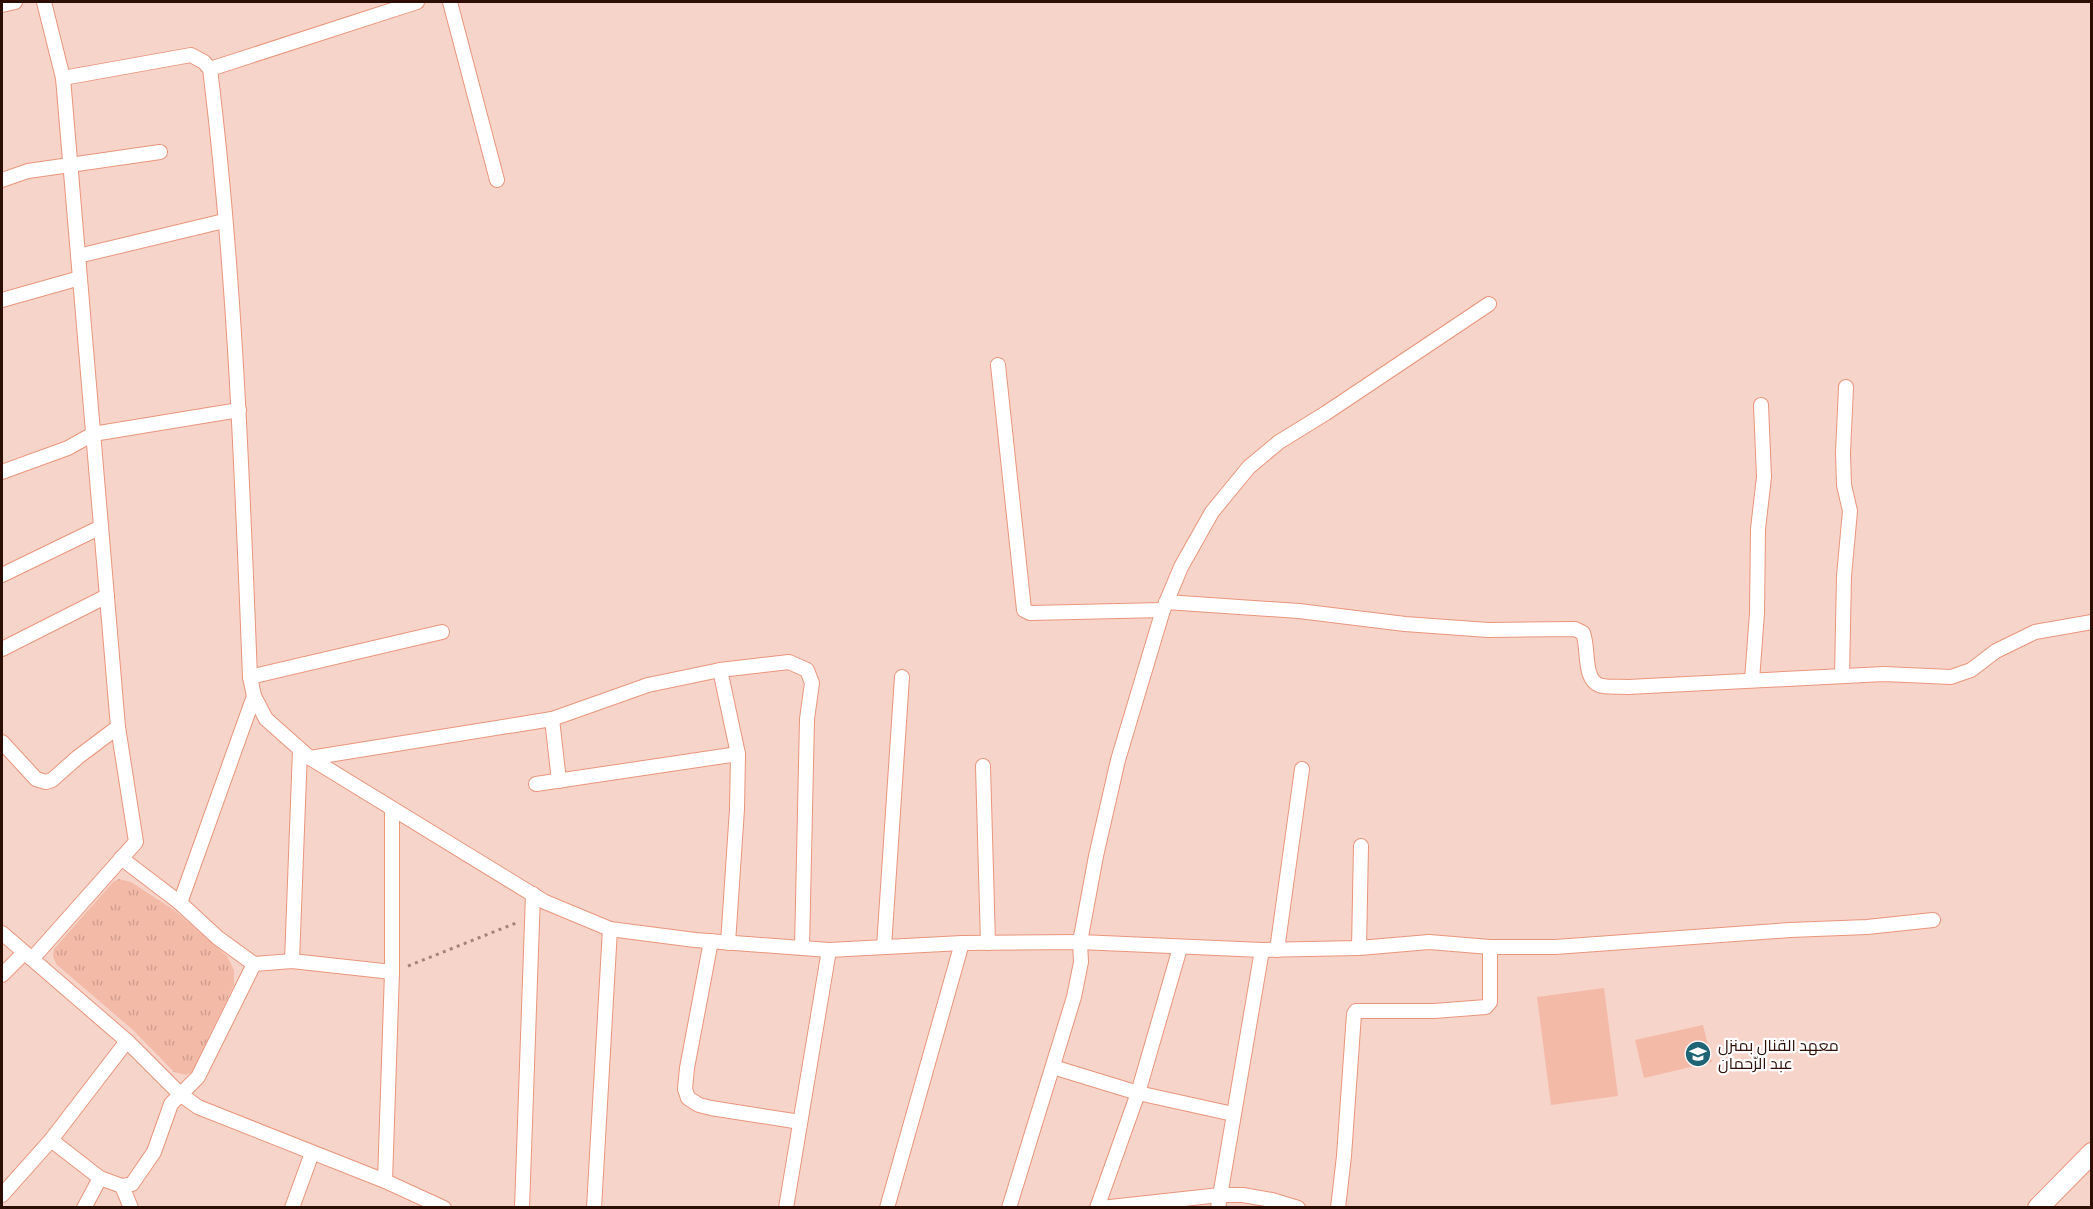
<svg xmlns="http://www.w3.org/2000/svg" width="2093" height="1209" font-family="'Titillium Web',Cairo,sans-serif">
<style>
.grass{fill:url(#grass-tufts)}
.garden{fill:#f4baa8}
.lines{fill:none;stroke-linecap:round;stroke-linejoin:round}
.street-casing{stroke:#e9957c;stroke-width:16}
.secondary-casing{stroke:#e9957c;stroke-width:22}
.path{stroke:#a58379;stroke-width:3;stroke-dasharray:3 4.5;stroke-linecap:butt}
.street{stroke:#fff;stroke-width:14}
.secondary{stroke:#fff;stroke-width:20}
.labels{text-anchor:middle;stroke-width:4.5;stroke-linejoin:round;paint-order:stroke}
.poi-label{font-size:16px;fill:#2d0e05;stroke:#fefefe;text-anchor:start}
</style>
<defs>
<pattern id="grass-tufts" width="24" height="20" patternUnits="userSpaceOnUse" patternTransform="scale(1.5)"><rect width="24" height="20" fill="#f4baa8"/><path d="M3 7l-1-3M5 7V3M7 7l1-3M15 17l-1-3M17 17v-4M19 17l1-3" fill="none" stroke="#d29f8f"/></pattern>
</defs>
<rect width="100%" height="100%" fill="#f7d4c9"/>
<polygon class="grass" points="119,879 131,882 174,910 227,956 234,970 234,985 192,1072 186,1075 174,1072 133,1030 56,964 53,956 54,949 113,882"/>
<g class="garden">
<polygon points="1604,988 1618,1096 1551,1105 1537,997"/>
<polygon points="1703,1025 1712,1062 1644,1078 1635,1040"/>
</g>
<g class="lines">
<g class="street-casing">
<g id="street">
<polyline points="450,2 497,180"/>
<polyline points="2,5 15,2"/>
<polyline points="210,69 417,2"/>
<path d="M 63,78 L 191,55 L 204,62 L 210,69 C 235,271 242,474 250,677 L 254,696 L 266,719 L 310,758 L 545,902 L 610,929 L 695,940 L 829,950 L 962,943 L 1080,942 L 1081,962 L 1074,997 L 1009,1208"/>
<polyline points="2,180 28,171 160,152"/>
<polyline points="78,256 224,221"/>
<polyline points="2,300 80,278"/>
<polyline points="1489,304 1326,413 1279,442 1249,467 1212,512 1181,567 1163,610 1118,760 1096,856 1080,942 1262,950 1359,948 1429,942 1490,947 1555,947 1790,930 1867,927 1933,920"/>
<polyline points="998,365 1024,610 1030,613 1163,610"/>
<polyline points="2,472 68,448 93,434 239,410"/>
<polyline points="2,575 101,527"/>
<path d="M 1166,602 L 1299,611 L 1405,624 L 1488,630 L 1575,629 L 1583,633 C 1589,648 1583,679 1599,685 C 1607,688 1619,686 1628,687 L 1884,674 L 1951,677 L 1971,670 L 1996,651 L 2035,632 L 2092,622"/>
<polyline points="2,649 107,596"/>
<polyline points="720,670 738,754 737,809 728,943"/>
<polyline points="1842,676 1844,576 1850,511 1844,485 1843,453 1846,387"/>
<polyline points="250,677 442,632"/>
<polyline points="1752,680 1757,613 1758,529 1764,477 1761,405"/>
<polyline points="552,719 559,781"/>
<polyline points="2,742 36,779 46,782 52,780 78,757 118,727"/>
<polyline points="310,758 552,719 648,685 720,670 789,662 807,670 812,683 807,719 802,948"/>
<polyline points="983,766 988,943"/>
<polyline points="536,784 738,754"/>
<polyline points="121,858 180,903 218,938 254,964"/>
<polyline points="180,903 254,696"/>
<polyline points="2,933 127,1041 180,1094 198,1107 385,1181 444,1208"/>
<polyline points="711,941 687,1068 685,1089 688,1098 699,1105 711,1108 800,1122"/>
<polyline points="884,947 902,677"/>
<polyline points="1359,948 1361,846"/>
<polyline points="1277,950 1302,769"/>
<polyline points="32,959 136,842 118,727 63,78 44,2"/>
<polyline points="292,961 300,750"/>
<polyline points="2,975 24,953"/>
<polyline points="1053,1067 1138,1093 1233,1114"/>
<polyline points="51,1140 100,1178 122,1186 132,1184 154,1152 171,1104 198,1077 254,964 292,961 392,972"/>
<polyline points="385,1181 392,972 392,809"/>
<polyline points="122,1186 131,1208"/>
<polyline points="2,1195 51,1140 127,1041"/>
<polyline points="84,1208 100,1178"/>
<polyline points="292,1208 312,1153"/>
<polyline points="522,1208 533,894"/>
<polyline points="594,1208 610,929"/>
<polyline points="786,1208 829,950"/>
<polyline points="887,1208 962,943"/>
<polyline points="1097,1208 1138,1093 1180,948"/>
<polyline points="1101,1208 1220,1195 1243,1195 1272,1200 1298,1208"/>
<polyline points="1218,1208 1262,950"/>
<polyline points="1338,1208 1344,1156 1354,1014 1356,1011 1434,1011 1486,1007 1490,1002 1490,947"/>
</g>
</g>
<g class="secondary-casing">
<polyline id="secondary" points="2038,1208 2092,1153"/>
</g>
<polyline class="path" points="408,966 516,923"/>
<use href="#street" class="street"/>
<use href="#secondary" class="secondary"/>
</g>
<defs>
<g id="school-disc" transform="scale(1.35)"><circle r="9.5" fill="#1f6475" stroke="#fefefe"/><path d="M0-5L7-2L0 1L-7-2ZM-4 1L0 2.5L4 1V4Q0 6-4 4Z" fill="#fff"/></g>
</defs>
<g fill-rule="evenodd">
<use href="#school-disc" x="1698" y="1054"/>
</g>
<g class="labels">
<g class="poi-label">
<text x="1718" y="1051">معهد القنال بمنزل<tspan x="1718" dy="18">عبد الرّحمان</tspan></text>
</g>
</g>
<rect width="2093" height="1209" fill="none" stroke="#2d0e05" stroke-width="6"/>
</svg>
